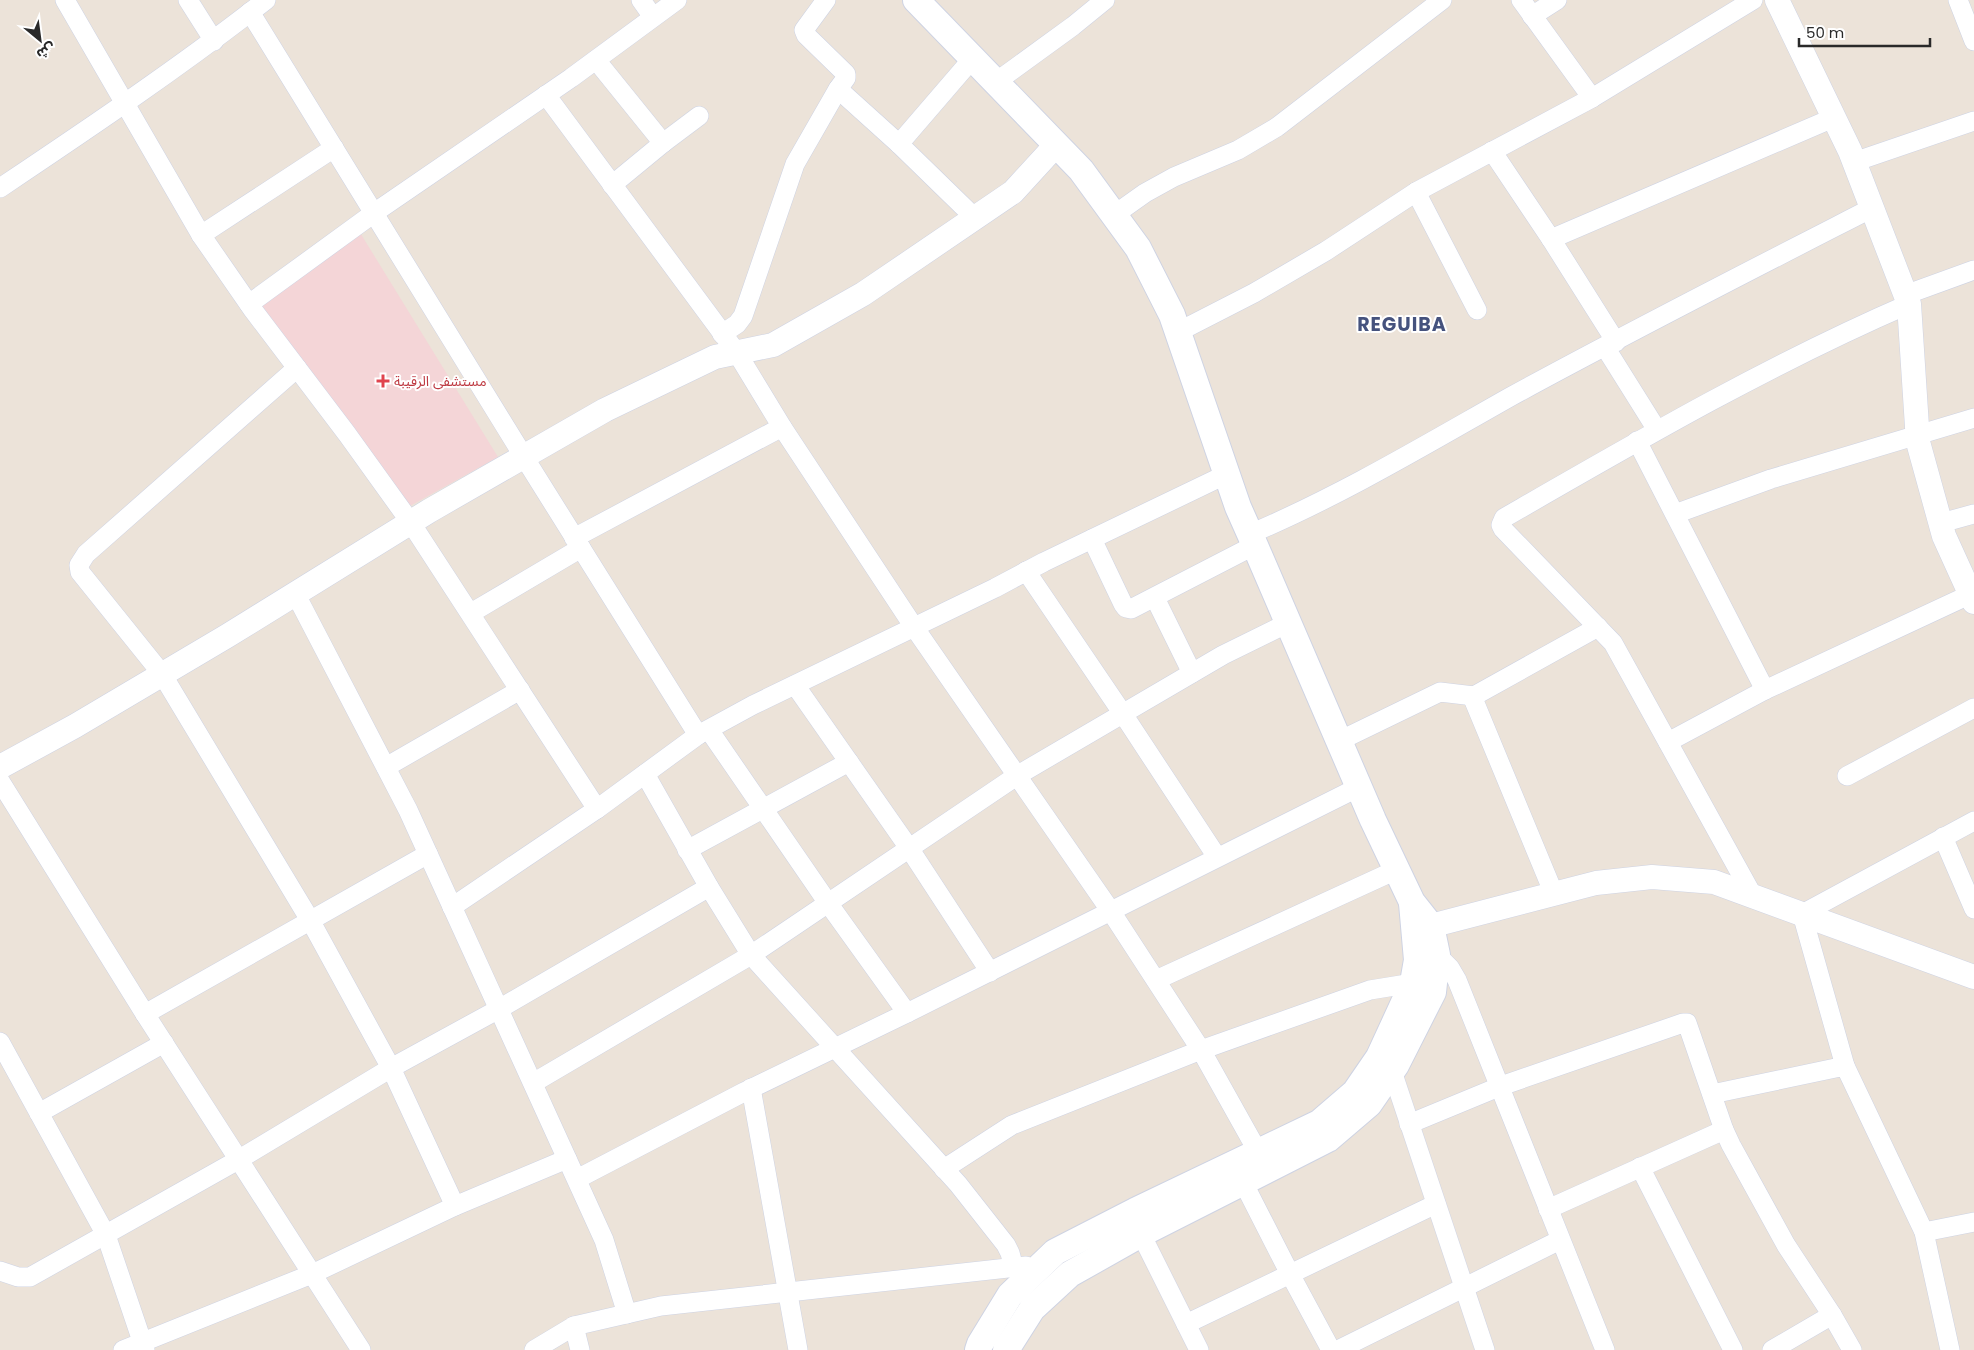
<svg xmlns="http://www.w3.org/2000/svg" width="1974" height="1350" font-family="Poppins,'Noto Sans Arabic',sans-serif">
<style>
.medical{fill:#f4d5d7}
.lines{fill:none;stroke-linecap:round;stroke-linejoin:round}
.minor-casing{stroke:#ced3e3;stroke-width:20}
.tertiary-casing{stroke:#ced3e3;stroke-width:25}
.secondary-casing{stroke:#ced3e3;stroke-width:28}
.minor{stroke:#fff;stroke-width:19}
.tertiary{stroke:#fff;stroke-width:24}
.secondary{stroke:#fff;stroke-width:26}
.health-dot{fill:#e0444e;stroke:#fff;stroke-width:2}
.labels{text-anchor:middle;stroke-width:4;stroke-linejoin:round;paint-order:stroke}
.health-label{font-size:14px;fill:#be3a42;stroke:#fff;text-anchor:start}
.district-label{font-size:19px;font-weight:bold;letter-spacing:1px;fill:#45527d;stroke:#fff}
</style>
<rect width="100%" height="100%" fill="#ece3d9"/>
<polygon class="medical" points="359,231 498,457 408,507 258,305"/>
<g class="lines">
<g class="minor-casing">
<g id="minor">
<polyline points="65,0 201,235 253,310 347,434 411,523 597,809"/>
<polyline points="188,0 214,41"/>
<polyline points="641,0 653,17"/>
<polyline points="1521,0 1592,98"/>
<polyline points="1958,0 1974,41"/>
<polyline points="250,12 524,457 698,735"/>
<polyline points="1532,16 1557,0"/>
<polyline points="596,60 663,143 612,185"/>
<polyline points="996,82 1073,26 1105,0"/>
<polyline points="838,89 899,144 975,218"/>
<polyline points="546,95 737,353 782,427 914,627 1110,910 1201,1050 1258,1152"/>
<polyline points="663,143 699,116"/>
<polyline points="899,144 973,58"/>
<polyline points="1492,151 1551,239"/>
<polyline points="1854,162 1974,121"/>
<path d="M 0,188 C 91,127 180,67 266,0"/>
<polyline points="1416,192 1477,310"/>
<polyline points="1114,215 1145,193 1174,177 1238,150 1277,127 1442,0"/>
<polyline points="201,235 334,148"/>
<polyline points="1905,295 1974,270"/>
<polyline points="249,304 374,213 571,78 677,0"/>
<polyline points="1178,332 1254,293 1326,251 1416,192 1592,98 1753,0"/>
<polyline points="722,334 737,324 743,316 795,164 838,89 846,78 846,74 806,35 804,30 826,0"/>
<polyline points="1616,342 1551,239 1833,118"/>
<polyline points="1605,347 1657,430"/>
<polyline points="297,368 86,554 79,565 80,572 162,674 310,920 391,1068 455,1206"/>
<polyline points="1637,441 1765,690"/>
<polyline points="1675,514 1771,479 1974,418"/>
<polyline points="1941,523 1974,514"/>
<path d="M 1250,534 C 1340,496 1425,445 1510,397 C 1629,332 1751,270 1872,208"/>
<polyline points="574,538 782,427"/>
<polyline points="1092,539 1123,604 1126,608 1131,609 1255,545"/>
<polyline points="1026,571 1123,714 1217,857"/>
<polyline points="295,593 408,810 604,1240 627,1314"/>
<polyline points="1155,598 1192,673"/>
<polyline points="471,613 581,548"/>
<polyline points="795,685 909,848 990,972"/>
<polyline points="1472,696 1554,894"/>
<polyline points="709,730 828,903 907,1013"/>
<polyline points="1339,741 1440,692 1474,696 1598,627"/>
<polyline points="1668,742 1765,690 1971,594"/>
<polyline points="386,767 520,690"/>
<polyline points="645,774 709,887 751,955 958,1184 1006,1245 1010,1253 1014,1268"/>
<polyline points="1847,776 1974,708"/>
<polyline points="0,781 145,1014 361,1350"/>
<polyline points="1943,837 1974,909"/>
<polyline points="687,850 849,762"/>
<path d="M 1753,896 L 1613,643 L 1503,529 L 1501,525 L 1504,518 C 1636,442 1768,365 1909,304"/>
<polyline points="452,907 597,809 698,735 753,705 995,588 1044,562 1227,474"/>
<polyline points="1437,955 1450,968 1457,980 1605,1350"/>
<polyline points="1156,980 1396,870"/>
<polyline points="145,1014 428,854"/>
<polyline points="0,1042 106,1235 145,1350"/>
<polyline points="1845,1066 1802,914 1974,821"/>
<polyline points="1392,1071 1485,1350"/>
<polyline points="533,1083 751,955 1018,775 1223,655 1288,623"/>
<polyline points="751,1088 798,1350"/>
<polyline points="1712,1094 1845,1066 1924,1232 1950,1350"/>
<polyline points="39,1113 164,1043"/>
<polyline points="1409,1124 1501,1086 1683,1023 1687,1023 1724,1130 1731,1145 1786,1245 1832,1315 1852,1350"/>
<polyline points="1640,1167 1733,1350"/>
<polyline points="944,1169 1012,1125 1201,1050 1370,990 1413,983"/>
<polyline points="577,1179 744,1092 907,1013 1359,787"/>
<polyline points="1243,1182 1290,1274 1331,1350"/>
<polyline points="1548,1209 1724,1130"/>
<polyline points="1924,1232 1974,1222"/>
<polyline points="1141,1234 1199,1350"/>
<polyline points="0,1271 18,1277 30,1277 238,1160 391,1068 499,1009 709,887"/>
<polyline points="1186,1324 1436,1204"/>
<polyline points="574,1326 580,1350"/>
<polyline points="123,1350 312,1274 455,1206 567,1159"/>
<polyline points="534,1350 574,1326 661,1306 1026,1266"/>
<polyline points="1338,1350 1560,1240"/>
<polyline points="1772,1350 1832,1315"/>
</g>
</g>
<g class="tertiary-casing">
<g id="tertiary">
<polyline points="1777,0 1850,151 1909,304 1918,442 1944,536 1974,602"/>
<polyline points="0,767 75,726 227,636 429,511 605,410 715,357 773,345 863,294 1013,192 1056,145"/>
<polyline points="1415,930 1596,883 1652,877 1714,882 1974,977"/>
</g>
</g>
<g class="secondary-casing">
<g id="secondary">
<polyline points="916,0 1081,170 1138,248 1172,315 1238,507 1250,534 1373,820 1412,902 1431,926 1437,955 1433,992 1396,1065 1369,1104 1328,1139 1141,1234 1070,1274 1032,1309 1006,1350"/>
<polyline points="978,1350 980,1344 1010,1295 1055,1252 1135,1211 1319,1123 1355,1092 1379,1057 1413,983 1417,960 1412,903"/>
</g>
</g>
<use href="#minor" class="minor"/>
<use href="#tertiary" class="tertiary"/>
<use href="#secondary" class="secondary"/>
</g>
<path class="health-dot" d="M380.5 373.5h5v5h5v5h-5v5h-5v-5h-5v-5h5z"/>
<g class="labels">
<g class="health-label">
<text x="394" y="386">مستشفى الرقيبة</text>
</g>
<g class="district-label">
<text x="1402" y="331">REGUIBA</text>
</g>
</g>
<g transform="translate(40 40) rotate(151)" stroke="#ffffff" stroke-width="4" paint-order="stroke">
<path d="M0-4L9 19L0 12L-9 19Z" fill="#292929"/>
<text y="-8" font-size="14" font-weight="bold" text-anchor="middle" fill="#292929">ش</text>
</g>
<path d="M1799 38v8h131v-8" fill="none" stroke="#292929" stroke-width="2.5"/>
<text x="1806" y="38" font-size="15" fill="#292929" stroke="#ffffff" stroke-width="4" paint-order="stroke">50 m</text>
</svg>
